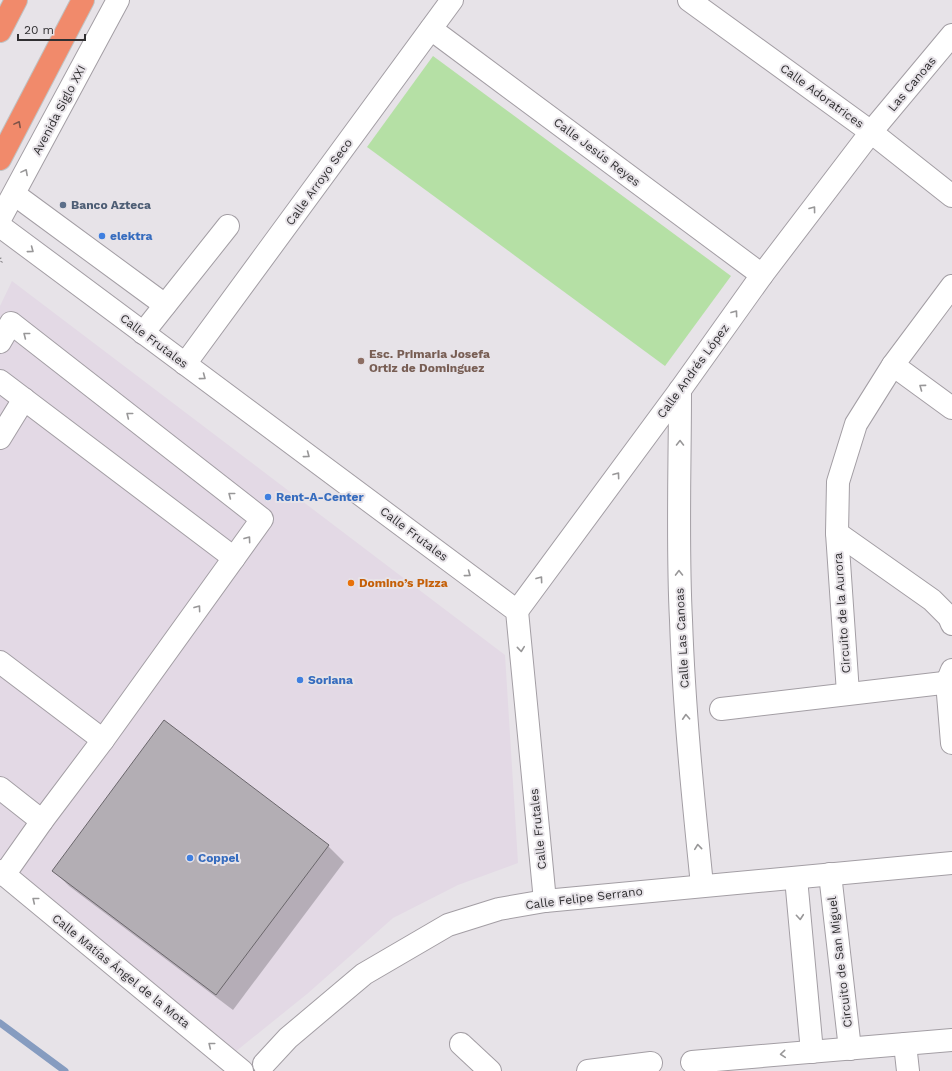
<svg xmlns="http://www.w3.org/2000/svg" width="952" height="1071" font-family="'Work Sans',sans-serif">
<style>
.built{fill:#e3d9e5}
.green{fill:#b5e0a5}
.shadow{fill:#0003}
.lines{fill:none;stroke-linecap:round;stroke-linejoin:round}
.stream{stroke:#869cc0;stroke-width:7}
.building{fill:#b3aeb4;stroke:#6a666b}
.minor-casing{stroke:#a39ea4;stroke-width:24}
.highway-casing{stroke:#c1c1c1;stroke-width:24}
.path{stroke:#858386;stroke-width:2.5;stroke-dasharray:1 3;stroke-linecap:butt}
.minor{stroke:#fff;stroke-width:22}
.highway{stroke:#f18a6b;stroke-width:22}
.oneway{stroke:#7d5348}
.oneway2{stroke:#989798}
.service-dot{fill:#5c6f8a;stroke:#e7e3e8;stroke-width:1.5}
.shop-dot{fill:#3f7fe0;stroke:#e7e3e8;stroke-width:1.5}
.education-dot{fill:#8d6e63;stroke:#e7e3e8;stroke-width:1.5}
.food-dot{fill:#e8710a;stroke:#e7e3e8;stroke-width:1.5}
.labels{text-anchor:middle;stroke-width:4;stroke-linejoin:round;paint-order:stroke}
.street-label{font-size:12px;fill:#302f31;stroke:#e7e3e8}
.service-label{font-size:12px;font-weight:bold;fill:#4e5e75;stroke:#e7e3e8;text-anchor:start}
.shop-label{font-size:12px;font-weight:bold;fill:#366cbe;stroke:#e7e3e8;text-anchor:start}
.education-label{font-size:12px;font-weight:bold;fill:#785e54;stroke:#e7e3e8;text-anchor:start}
.food-label{font-size:12px;font-weight:bold;fill:#c56008;stroke:#e7e3e8;text-anchor:start}
</style>
<rect width="100%" height="100%" fill="#e7e3e8"/>
<polygon class="built" points="12,281 505,655 518,863 458,885 393,918 307,994 230,1056 0,867 0,306"/>
<polygon class="green" points="433,56 731,276 665,366 367,147"/>
<polygon class="shadow" points="328,846 344,862 233,1010 69,886 53,870"/>
<g class="lines">
<polyline class="stream" points="0,1023 65,1071"/>
</g>
<polygon class="building" points="164,720 329,845 216,995 52,871"/>
<g class="lines">
<g class="minor-casing">
<g id="minor">
<polyline points="689,0 871,132 952,196"/>
<polyline points="431,29 762,275"/>
<polyline points="14,194 165,305"/>
<polyline points="0,219 118,0"/>
<polyline points="0,226 517,611 545,901"/>
<polyline points="143,333 228,226"/>
<polyline points="0,342 11,323 262,519 103,740 42,821 4,875"/>
<polyline points="185,364 452,0"/>
<polyline points="893,365 952,408"/>
<polyline points="0,381 234,558"/>
<path d="M 680,390 C 680,467 677,544 681,620 C 684,709 693,797 702,885"/>
<polyline points="0,438 24,399"/>
<polyline points="837,533 932,600 949,617 952,624"/>
<polyline points="517,611 680,390 762,275 871,132 952,35"/>
<polyline points="0,662 103,740"/>
<polyline points="952,670 947,682 952,743"/>
<polyline points="848,693 837,533 838,482 856,424 893,365 952,286"/>
<polyline points="721,709 952,682"/>
<polyline points="0,788 42,821"/>
<polyline points="0,871 242,1071"/>
<polyline points="830,874 850,1049"/>
<polyline points="796,878 812,1052"/>
<polyline points="461,1044 490,1071"/>
<polyline points="905,1044 908,1071"/>
<polyline points="692,1062 952,1040"/>
<polyline points="264,1064 288,1038 364,974 448,925 499,909 545,901 952,863"/>
<polyline points="588,1071 651,1063"/>
</g>
</g>
<g class="highway-casing">
<g id="highway">
<polyline points="0,31 16,0"/>
<polyline points="0,159 83,0"/>
</g>
</g>
<polyline class="path" points="0,258 2,261 0,265"/>
<use href="#minor" class="minor"/>
<use href="#highway" class="highway"/>
</g>
<defs><path id="oneway-chevron" d="M-2-3.5L2.5 0L-2 3.5" fill="none" stroke-width="1.6" stroke-linecap="round" stroke-linejoin="round"/></defs>
<use class="oneway" href="#oneway-chevron" transform="translate(18 124) rotate(-62)"/>
<g class="oneway2">
<use href="#oneway-chevron" transform="translate(25 172) rotate(-62)"/>
<use href="#oneway-chevron" transform="translate(813 209) rotate(-53)"/>
<use href="#oneway-chevron" transform="translate(31 250) rotate(37)"/>
<use href="#oneway-chevron" transform="translate(735 313) rotate(-54)"/>
<use href="#oneway-chevron" transform="translate(26 335) rotate(-142)"/>
<use href="#oneway-chevron" transform="translate(203 377) rotate(37)"/>
<use href="#oneway-chevron" transform="translate(922 387) rotate(-144)"/>
<use href="#oneway-chevron" transform="translate(129 415) rotate(-142)"/>
<use href="#oneway-chevron" transform="translate(680 443) rotate(-90)"/>
<use href="#oneway-chevron" transform="translate(307 455) rotate(37)"/>
<use href="#oneway-chevron" transform="translate(617 475) rotate(-54)"/>
<use href="#oneway-chevron" transform="translate(231 495) rotate(-142)"/>
<use href="#oneway-chevron" transform="translate(248 539) rotate(-54)"/>
<use href="#oneway-chevron" transform="translate(679 573) rotate(-91)"/>
<use href="#oneway-chevron" transform="translate(468 574) rotate(37)"/>
<use href="#oneway-chevron" transform="translate(540 579) rotate(-54)"/>
<use href="#oneway-chevron" transform="translate(198 608) rotate(-54)"/>
<use href="#oneway-chevron" transform="translate(521 649) rotate(84)"/>
<use href="#oneway-chevron" transform="translate(686 717) rotate(-93)"/>
<use href="#oneway-chevron" transform="translate(698 847) rotate(-96)"/>
<use href="#oneway-chevron" transform="translate(35 900) rotate(-141)"/>
<use href="#oneway-chevron" transform="translate(800 917) rotate(85)"/>
<use href="#oneway-chevron" transform="translate(211 1045) rotate(-141)"/>
<use href="#oneway-chevron" transform="translate(783 1054) rotate(175)"/>
</g>
<circle class="service-dot" cx="63" cy="205" r="4"/>
<g class="shop-dot">
<circle cx="102" cy="236" r="4"/>
<circle cx="268" cy="497" r="4"/>
<circle cx="300" cy="680" r="4"/>
<circle cx="190" cy="858" r="4"/>
</g>
<circle class="education-dot" cx="361" cy="361" r="4"/>
<circle class="food-dot" cx="351" cy="583" r="4"/>
<g class="labels">
<g class="street-label">
<text transform="translate(912 84) rotate(-50)" y="4">Las Canoas</text>
<text transform="translate(822 96) rotate(36)" y="4">Calle Adoratrices</text>
<text transform="translate(59 110) rotate(-62)" y="4">Avenida Siglo XXI</text>
<text transform="translate(597 152) rotate(37)" y="4">Calle Jesús Reyes</text>
<text transform="translate(319 182) rotate(-54)" y="4">Calle Arroyo Seco</text>
<text transform="translate(154 341) rotate(37)" y="4">Calle Frutales</text>
<text transform="translate(693 371) rotate(-54)" y="4">Calle Andrés López</text>
<text transform="translate(414 534) rotate(37)" y="4">Calle Frutales</text>
<text transform="translate(842 613) rotate(-94)" y="4">Circuito de la Aurora</text>
<text transform="translate(682 638) rotate(-93)" y="4">Calle Las Canoas</text>
<text transform="translate(538 829) rotate(-96)" y="4">Calle Frutales</text>
<text transform="translate(584 898) rotate(-7)" y="4">Calle Felipe Serrano</text>
<text transform="translate(840 962) rotate(-97)" y="4">Circuito de San Miguel</text>
<text transform="translate(121 971) rotate(39)" y="4">Calle Matías Ángel de la Mota</text>
</g>
<g class="service-label">
<text x="71" y="209">Banco Azteca</text>
</g>
<g class="shop-label">
<text x="110" y="240">elektra</text>
<text x="276" y="501">Rent-A-Center</text>
<text x="308" y="684">Soriana</text>
<text x="198" y="862">Coppel</text>
</g>
<g class="education-label">
<text x="369" y="358">Esc. Primaria Josefa<tspan x="369" dy="14">Ortiz de Dominguez</tspan></text>
</g>
<g class="food-label">
<text x="359" y="587">Domino’s Pizza</text>
</g>
</g>
<path d="M18 34v6h67v-6" fill="none" stroke="#302f31" stroke-width="2"/>
<text x="24" y="34" font-size="12" fill="#302f31" stroke="#e7e3e8" stroke-width="3" paint-order="stroke">20 m</text>
</svg>
